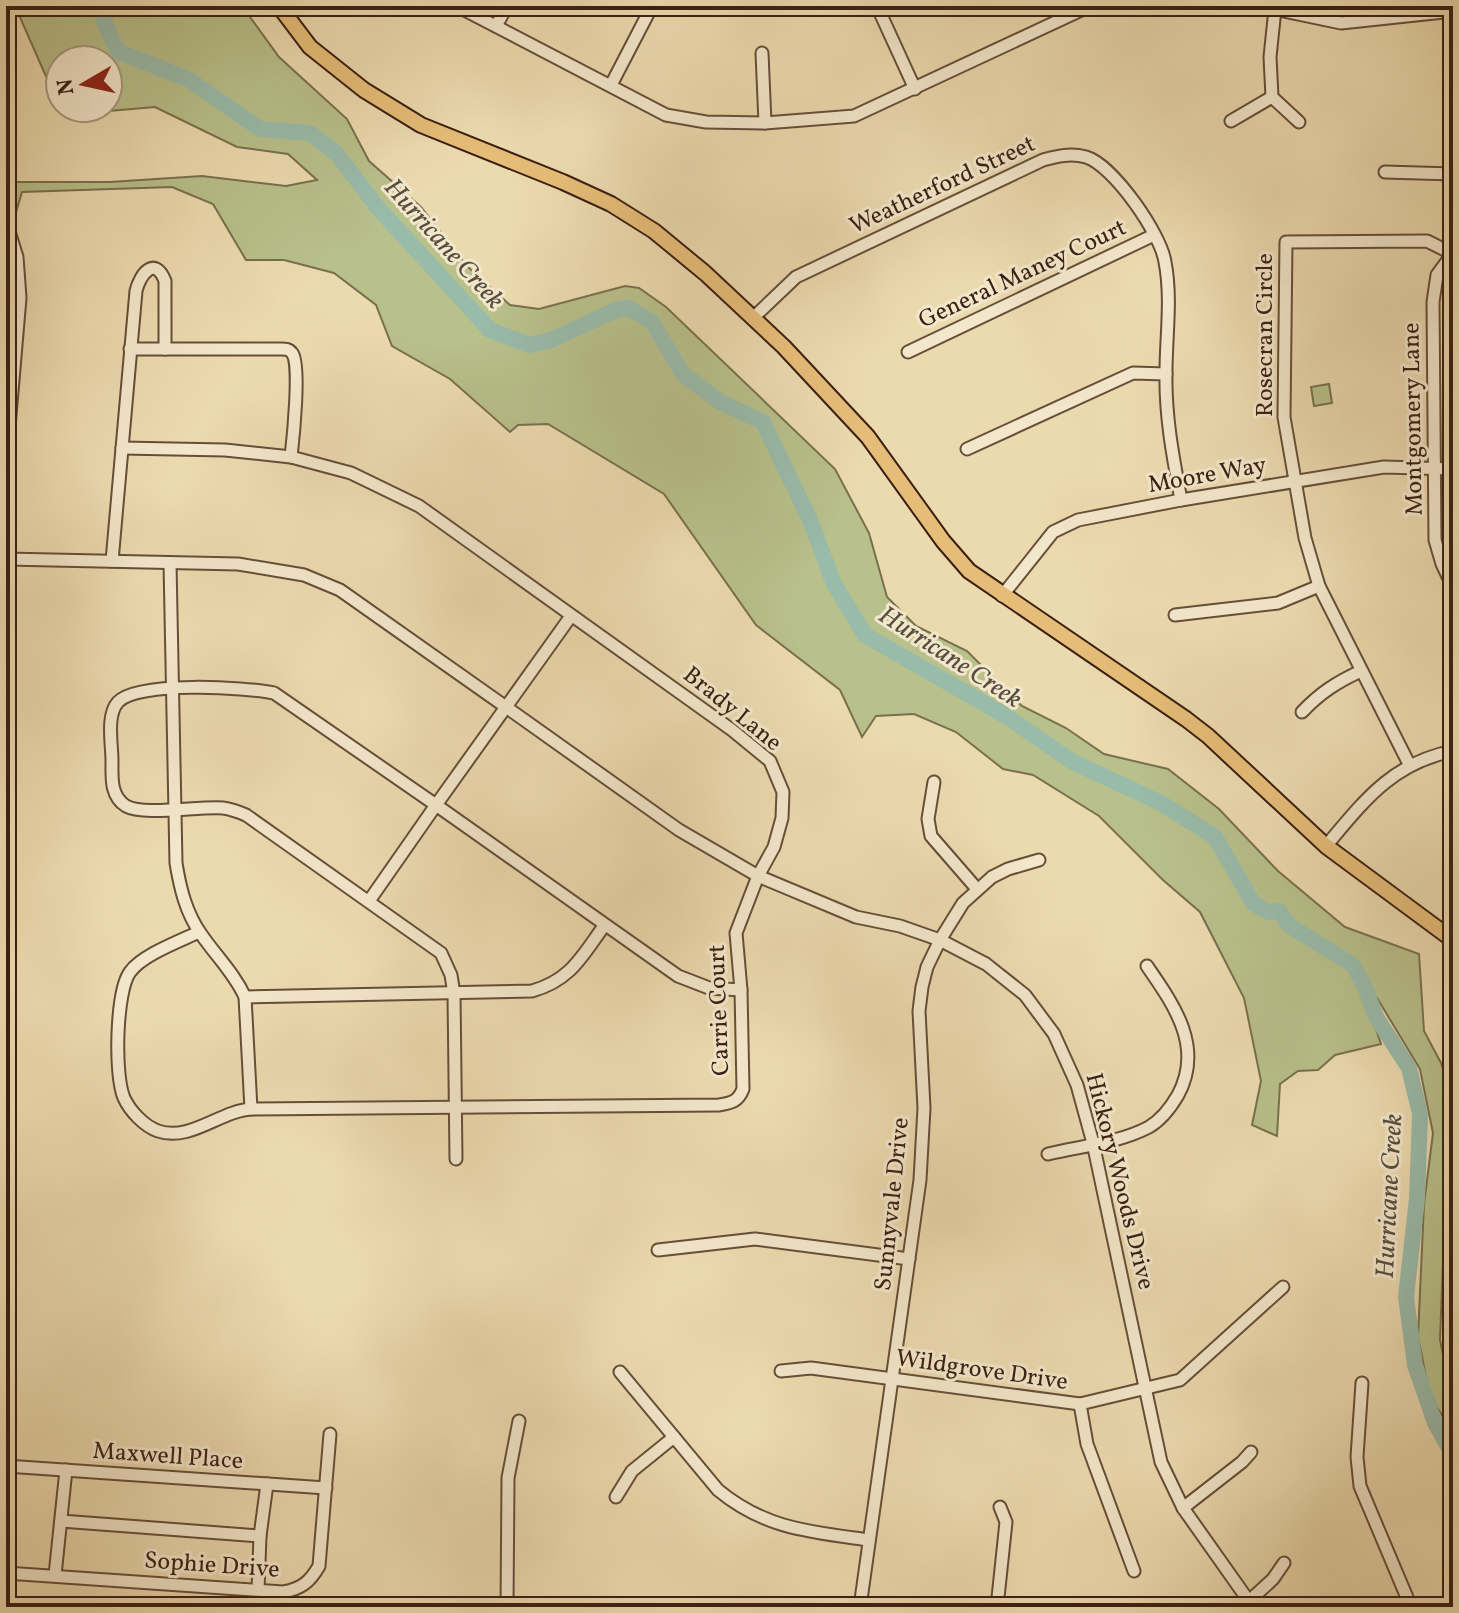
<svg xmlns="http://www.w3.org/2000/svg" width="1459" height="1613" font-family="Vollkorn,serif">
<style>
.green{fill:#b8c08b;stroke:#79704e;stroke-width:2;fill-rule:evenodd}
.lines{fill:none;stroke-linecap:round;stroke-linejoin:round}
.river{stroke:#9ba;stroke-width:16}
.minor-casing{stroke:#664e39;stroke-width:15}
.major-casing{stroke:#3a1f12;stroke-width:18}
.minor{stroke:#f3e7cb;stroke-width:11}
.major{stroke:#e6bd78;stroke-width:14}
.labels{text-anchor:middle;stroke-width:6;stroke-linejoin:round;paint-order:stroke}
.street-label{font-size:24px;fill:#3a1f12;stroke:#f3e7cb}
.water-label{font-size:26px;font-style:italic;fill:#564e40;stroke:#f3e7cb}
</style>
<rect width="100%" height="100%" fill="#ecdaaf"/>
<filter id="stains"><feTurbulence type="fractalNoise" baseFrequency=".0025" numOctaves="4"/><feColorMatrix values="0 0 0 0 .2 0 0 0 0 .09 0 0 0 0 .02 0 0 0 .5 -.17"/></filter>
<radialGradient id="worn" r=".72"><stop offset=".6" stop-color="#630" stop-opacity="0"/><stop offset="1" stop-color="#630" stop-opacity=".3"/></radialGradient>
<g class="green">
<path d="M 15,6 L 242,6 L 279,57 L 347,119 L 369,161 L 421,207 L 467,266 L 510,305 L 539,309 L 625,286 L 639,288 L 666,307 L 835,469 L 869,533 L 887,597 L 916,626 L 967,651 L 1022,706 L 1066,728 L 1104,754 L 1168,769 L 1219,809 L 1278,871 L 1345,927 L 1419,954 L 1424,1031 L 1441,1063 L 1453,1100 L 1453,1142 L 1445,1208 L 1440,1340 L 1448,1379 L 1453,1390 L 1453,1433 L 1430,1396 L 1418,1337 L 1424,1204 L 1433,1133 L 1420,1069 L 1377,998 L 1368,1006 L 1381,1044 L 1335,1055 L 1318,1070 L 1298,1071 L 1280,1084 L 1277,1136 L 1252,1125 L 1261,1081 L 1244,998 L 1200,912 L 1163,880 L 1099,816 L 1033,775 L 1003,769 L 956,732 L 914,714 L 876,716 L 862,737 L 840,690 L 756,625 L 664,494 L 548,424 L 518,425 L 510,432 L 450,379 L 392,346 L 376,305 L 334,273 L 284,260 L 246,260 L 213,204 L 172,187 L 22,192 L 16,212 L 6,199 L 6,182 L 110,182 L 202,176 L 286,186 L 317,180 L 288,154 L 237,147 L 155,107 L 63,115 ZM 60,60 L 108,60 L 108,108 L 60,108 Z"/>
<polygon points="1329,384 1332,403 1314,406 1311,387"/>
</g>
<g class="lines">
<polyline class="river" points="103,6 105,25 119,52 188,79 260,129 310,133 337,154 378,208 490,330 529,345 551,340 618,309 629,308 652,322 683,374 720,402 763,422 810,520 834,584 865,635 1006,716 1073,762 1161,803 1215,837 1253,903 1268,912 1279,911 1290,926 1353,965 1365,987 1376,1017 1409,1068 1420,1114 1417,1199 1406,1297 1415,1365 1435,1423 1453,1455"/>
<g class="minor-casing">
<g id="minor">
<polyline points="457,6 666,115 706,122 765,123 854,116 1090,6"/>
<polyline points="877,6 915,89"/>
<polyline points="1260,6 1341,23 1453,11"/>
<polyline points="1275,9 1270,57 1272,97 1299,122"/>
<polyline points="496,26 507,6"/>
<polyline points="762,53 765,123"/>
<polyline points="611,85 652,6"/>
<polyline points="1231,121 1272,97"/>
<polyline points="1385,172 1453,174"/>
<polyline points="6,222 17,257 20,298 6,462"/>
<polyline points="1453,253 1437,275 1433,302 1435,540 1442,564 1453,587"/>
<path d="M 753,318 L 796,277 L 1043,160 C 1057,156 1071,153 1086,157 C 1113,165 1161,234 1165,262 C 1172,298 1166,336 1166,372 C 1165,416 1173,457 1181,500"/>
<polyline points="130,349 165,349"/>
<polyline points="908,352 1154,235"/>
<polyline points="122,448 225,450 291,457"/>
<polyline points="967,449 1133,373 1166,374"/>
<polyline points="6,559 238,564 304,575 340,590 506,707 571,616"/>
<path d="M 112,561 L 136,291 C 140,274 155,255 165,281 L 165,349 L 281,349 C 286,349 289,349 292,353 C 301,363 293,440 291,457 L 351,473 L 419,506 L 732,730 L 770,761 L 783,792 L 782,818 L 774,847 L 758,876 L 736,933 L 741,990 L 743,1089 C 738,1102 731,1103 719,1105 L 251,1109 C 220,1111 190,1142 158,1131 C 144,1126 130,1111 124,1098 C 114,1075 116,991 130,972 C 142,955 180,941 199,932"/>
<path d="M 170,563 L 176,863 C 180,888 186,913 201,934 C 216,956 234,973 245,997 L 251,1109"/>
<polyline points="1002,596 1053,532 1078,520 1181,500 1384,467 1453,469"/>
<polyline points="1175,615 1278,603 1319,586"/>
<path d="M 1302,712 C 1320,693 1337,682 1361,671"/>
<polyline points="1409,764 1319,586 1305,538 1284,417 1286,242 1427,241 1453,254"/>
<polyline points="934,782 928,819 931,836 977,889"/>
<path d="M 1326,846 C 1364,801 1392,763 1453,751"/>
<path d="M 369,901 L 436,805 L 274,693 C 245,687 137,681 118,702 C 106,715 112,744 112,761 C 112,777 110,796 126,806 C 143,816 200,806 223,808 C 231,809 239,812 246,815 L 441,953 L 451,975 L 454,994 L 456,1159"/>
<polyline points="741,990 709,988 678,976 436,805 506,707 679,830 758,876 856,917 900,926 940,940 986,964 1025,995 1054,1034 1077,1085 1093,1143 1161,1462 1183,1508 1253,1607"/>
<path d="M 245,997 L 532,991 C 571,980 582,956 604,926"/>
<path d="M 1048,1154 C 1081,1146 1119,1143 1149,1127 C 1161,1120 1171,1107 1178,1095 C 1204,1047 1174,1005 1147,966"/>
<polyline points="658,1250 755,1239 909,1259"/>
<polyline points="781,1371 811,1368 1080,1404 1180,1380 1283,1287"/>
<path d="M 620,1372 L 718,1490 C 765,1529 811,1532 869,1540"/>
<polyline points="1362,1383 1357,1457 1360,1486 1411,1607"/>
<polyline points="1080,1404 1087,1444 1134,1571"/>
<polyline points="6,1466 326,1488"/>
<polyline points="616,1497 632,1471 674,1437"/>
<polyline points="1183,1508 1242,1462 1251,1452"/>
<polyline points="61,1521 260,1536"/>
<path d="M 6,1573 L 283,1592 C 301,1589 310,1582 319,1566 L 330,1434"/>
<polyline points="55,1575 66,1470"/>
<polyline points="258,1590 260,1536 267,1484"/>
<polyline points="1249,1601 1273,1579 1284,1563"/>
<polyline points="507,1607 508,1478 519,1421"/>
<polyline points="860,1607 920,1180 924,1108 919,1011 922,987 927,967 940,940 963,903 992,877 1008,869 1039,860"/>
<polyline points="997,1607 1006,1522 1000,1507"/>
</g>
</g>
<g class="major-casing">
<polyline id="major" points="279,6 310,47 364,90 421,125 563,182 611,204 654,231 705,273 784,347 868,437 943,541 969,571 1186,719 1208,736 1326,846 1453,940"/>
</g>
<use href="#minor" class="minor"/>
<use href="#major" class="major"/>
</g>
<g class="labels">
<g class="street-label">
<text transform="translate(942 184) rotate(-25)" y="8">Weatherford Street</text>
<text transform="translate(1022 273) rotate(-25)" y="8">General Maney Court</text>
<text transform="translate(1264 335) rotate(-90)" y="8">Rosecran Circle</text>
<text transform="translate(1412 419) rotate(-91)" y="8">Montgomery Lane</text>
<text transform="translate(1207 474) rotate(-10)" y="8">Moore Way</text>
<text transform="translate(733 708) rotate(39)" y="8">Brady Lane</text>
<text transform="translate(718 1010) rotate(-92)" y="8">Carrie Court</text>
<text transform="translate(1121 1181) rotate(76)" y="8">Hickory Woods Drive</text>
<text transform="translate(891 1204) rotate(-84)" y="8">Sunnyvale Drive</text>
<text transform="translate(982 1369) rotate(8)" y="8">Wildgrove Drive</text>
<text transform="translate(168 1455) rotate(4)" y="8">Maxwell Place</text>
<text transform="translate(212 1564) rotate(4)" y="8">Sophie Drive</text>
</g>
<g class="water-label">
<text transform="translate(445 243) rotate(48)" y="9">Hurricane Creek</text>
<text transform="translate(951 656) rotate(33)" y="9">Hurricane Creek</text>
<text transform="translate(1388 1196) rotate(-87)" y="9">Hurricane Creek</text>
</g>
</g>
<rect width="1459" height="1613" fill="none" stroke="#ecdaaf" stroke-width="32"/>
<rect x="8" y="8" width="1443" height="1597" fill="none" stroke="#3a1f12" stroke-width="4"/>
<rect x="16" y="16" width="1427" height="1581" fill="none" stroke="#3a1f12" stroke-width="2"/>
<g transform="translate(84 84) rotate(261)"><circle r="38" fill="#f3e7cb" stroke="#a99781" stroke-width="2"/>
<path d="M0-6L14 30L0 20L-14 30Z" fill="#8f2418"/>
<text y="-12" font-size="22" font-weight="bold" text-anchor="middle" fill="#3a1f12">N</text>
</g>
<rect width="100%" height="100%" filter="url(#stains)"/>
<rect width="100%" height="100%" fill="url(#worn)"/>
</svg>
